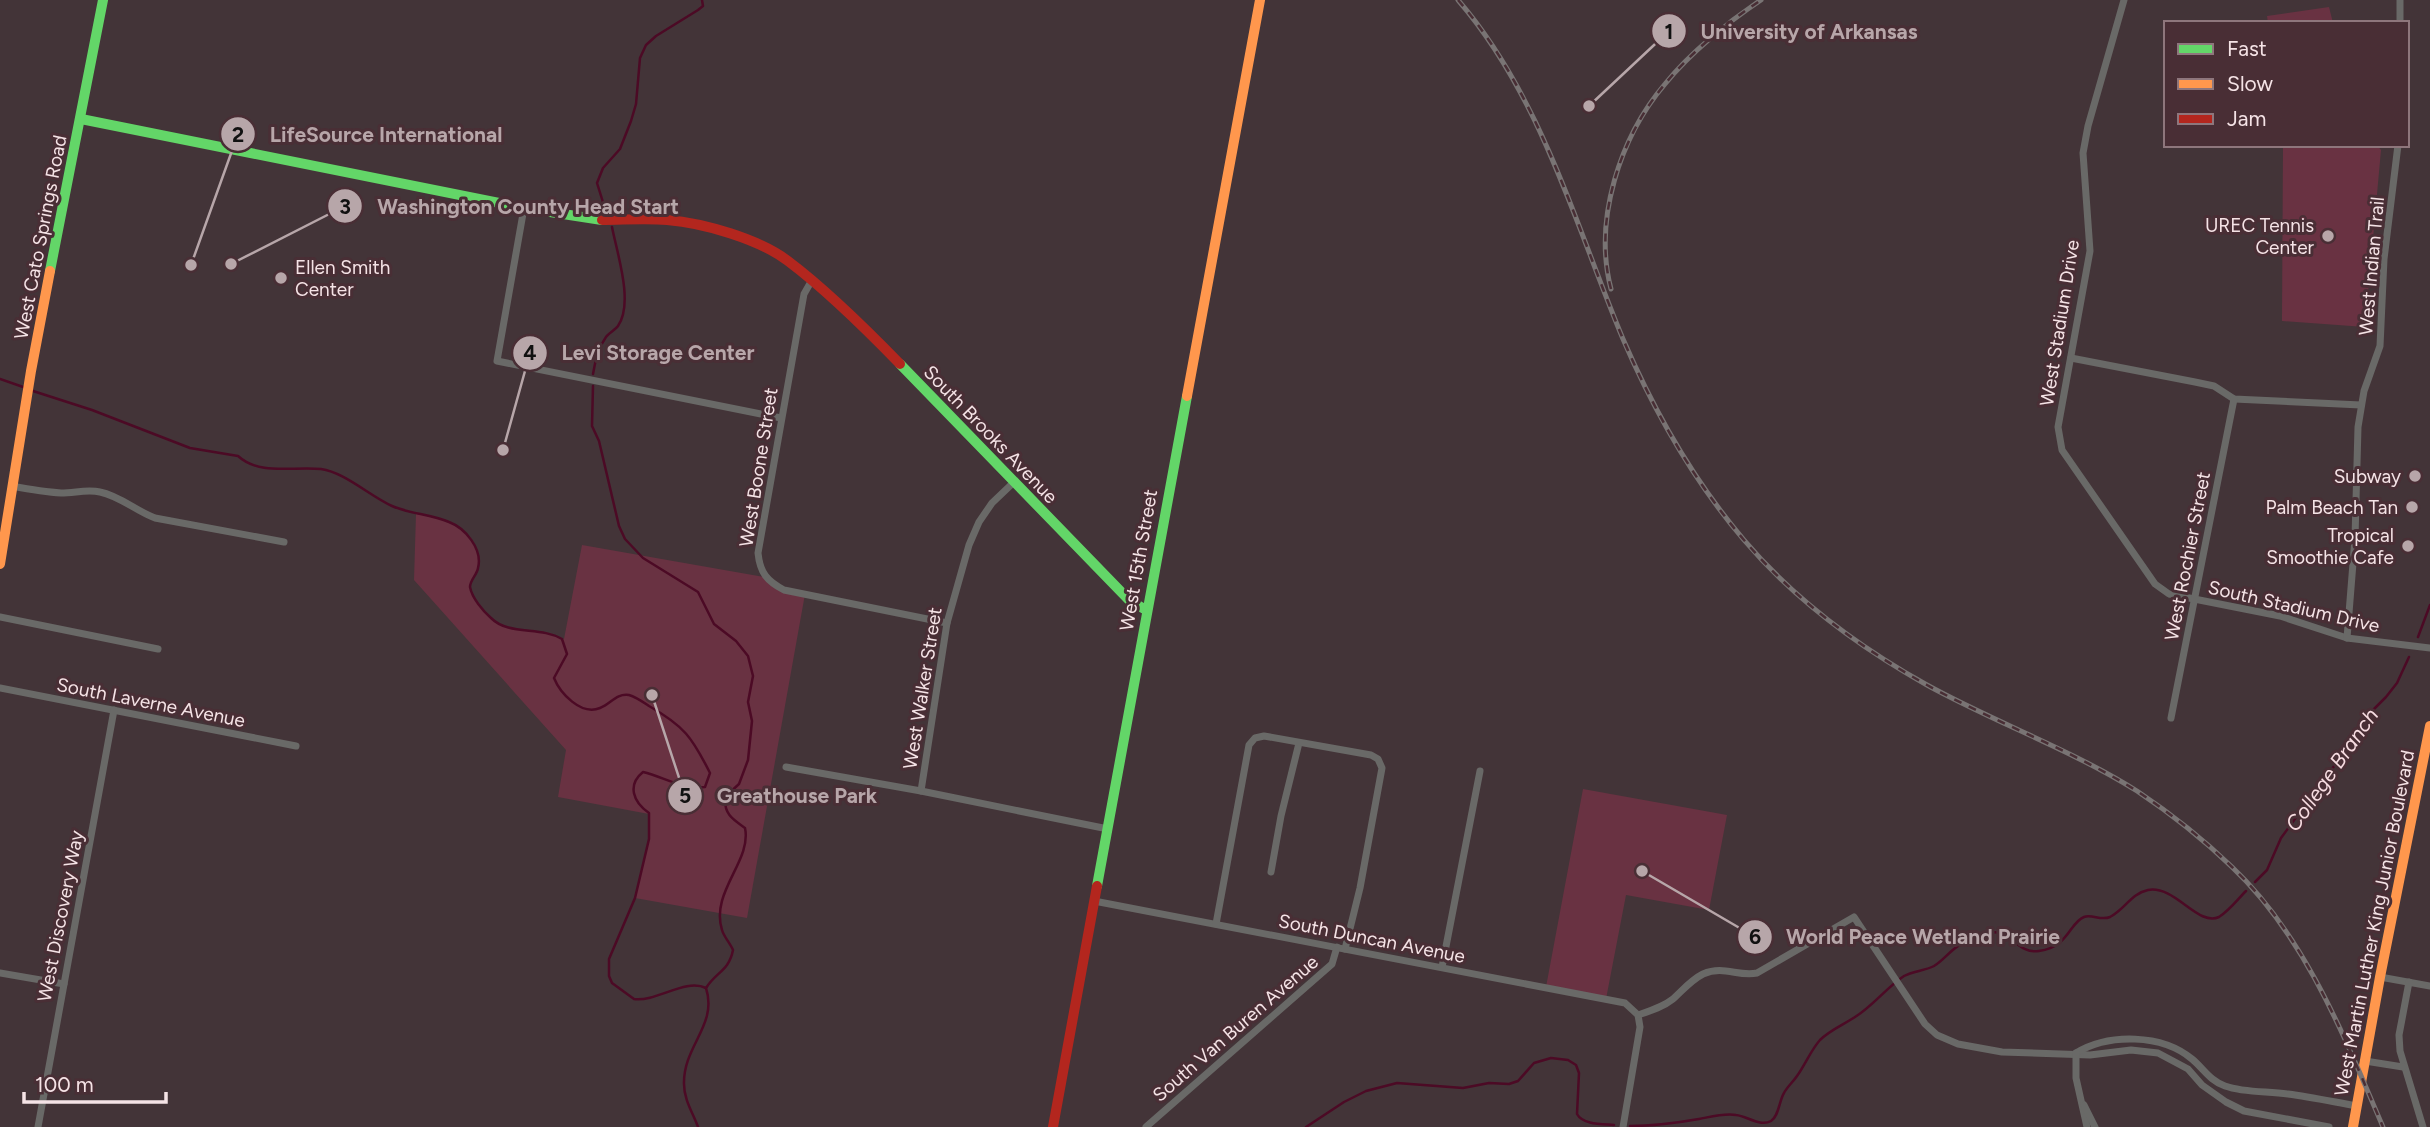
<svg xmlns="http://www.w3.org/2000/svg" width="2430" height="1127" font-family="Figtree,sans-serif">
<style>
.green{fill:#693242}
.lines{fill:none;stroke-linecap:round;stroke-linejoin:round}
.stream{stroke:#4c0a25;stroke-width:2.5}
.street{stroke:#696967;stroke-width:7}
.fast{stroke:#63d668;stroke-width:10}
.slow{stroke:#ff974d;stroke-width:10}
.jam{stroke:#b3261e;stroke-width:10}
.rail-casing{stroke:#797474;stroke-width:5}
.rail{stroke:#492e35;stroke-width:2.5;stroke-dasharray:8;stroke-linecap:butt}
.poi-dot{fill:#b7a6a9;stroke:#492e35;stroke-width:2.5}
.labels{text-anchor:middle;stroke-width:6;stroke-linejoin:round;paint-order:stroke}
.poi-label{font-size:19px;fill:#f5e3e6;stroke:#492e35;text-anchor:end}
.street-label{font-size:19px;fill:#f5e3e6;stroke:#492e35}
.water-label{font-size:21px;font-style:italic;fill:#f7dce1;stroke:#492e35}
.leader{fill:none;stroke:#b7a6a9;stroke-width:2.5}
.callout-dot{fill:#b7a6a9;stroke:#492e35;stroke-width:2.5}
.mark-label{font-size:21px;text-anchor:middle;font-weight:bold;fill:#111}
.callout-label{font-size:21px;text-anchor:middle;font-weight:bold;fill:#b7a6a9;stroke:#492e35;stroke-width:6;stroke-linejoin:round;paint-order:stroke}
</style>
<rect width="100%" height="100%" fill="#433438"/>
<g class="green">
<polygon points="2329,7 2333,23 2268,23 2267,16"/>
<polygon points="2283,145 2377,145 2381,150 2365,327 2282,321"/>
<path d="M 416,514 C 443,518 480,529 479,563 C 479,572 469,579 470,588 C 472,598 484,612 492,619 C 507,633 530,628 549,633 C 554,634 559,637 564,639 L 582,545 L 764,577 L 772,583 L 805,594 L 747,918 L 635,898 L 649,839 L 649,814 L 558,797 L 566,750 L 414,580 Z"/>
<polygon points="1583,789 1727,815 1709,910 1626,895 1606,999 1546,987"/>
</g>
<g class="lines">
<g class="stream">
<polyline points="607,215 597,183 603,168 620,149 631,121 636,104 640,58 646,45 656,36 698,10 703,6 702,0"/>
<path d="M 593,374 C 595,361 598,348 606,337 C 609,333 615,330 618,326 C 634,303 617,253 612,227"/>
<polyline points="0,379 26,388"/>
<path d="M 593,386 L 592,426 L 599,441 L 619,526 L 625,539 L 643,558 L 698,592 L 714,624 L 736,641 L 748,656 L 753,676 L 748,702 L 752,721 L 748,760 L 739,784 L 725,797 C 724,814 732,819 745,828 C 752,861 710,892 722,930 C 724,937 730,943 733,950 C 729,971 716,972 706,988 C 718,1025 683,1046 684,1084 C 684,1100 693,1113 698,1127"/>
<path d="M 33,391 L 92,410 L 190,448 L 238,456 C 260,476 293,466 321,469 C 344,472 370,496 392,506 C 410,514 430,514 449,522 C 465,528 483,549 478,568 C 477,575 470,580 470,587 C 472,598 483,611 491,618 C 509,636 540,626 562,639 L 567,654 L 554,678 C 560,693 581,716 600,708 C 611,704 616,693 629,695 C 636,697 643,702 649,706 C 684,726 692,737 710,773 L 705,787 C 683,790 664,777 643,772 C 627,785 633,802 649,813 L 649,839 L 635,898 L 609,959 L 609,976 L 612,983 L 634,999 C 657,1002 685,978 706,988"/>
<polyline points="2418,637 2430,605"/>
<polyline points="2255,882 2267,870 2281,838 2357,735 2368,715 2386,697 2397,683 2409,657"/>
<path d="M 1630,1126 C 1654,1126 1676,1123 1699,1119 C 1710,1117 1724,1113 1736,1115 C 1747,1116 1760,1127 1771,1121 C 1779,1116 1779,1101 1784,1093 C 1787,1087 1793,1082 1797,1076 C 1805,1065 1811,1050 1820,1040 C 1830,1030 1843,1025 1855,1017 C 1873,1006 1886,988 1904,976 C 1913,971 1924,971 1934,966 C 1944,960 1952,948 1963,943 C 1970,940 1976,938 1983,935 C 2008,923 2016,955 2039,951 C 2069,947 2069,923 2084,917 C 2092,914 2101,921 2110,917 C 2124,910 2132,893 2148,890 C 2175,885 2198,927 2219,917 C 2229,911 2238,899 2246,891"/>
<path d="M 1306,1127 L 1344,1102 L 1366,1091 L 1397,1083 L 1463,1088 L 1489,1083 L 1509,1084 L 1518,1081 L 1534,1063 L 1551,1058 L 1568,1060 L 1576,1065 L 1579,1073 L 1577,1114 C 1583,1125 1602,1124 1614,1125"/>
</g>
<g class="street">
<polyline points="2124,0 2088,126 2083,153 2090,251 2058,427 2062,450 2155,584 2169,594 2280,616 2347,638 2430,648"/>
<polyline points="2400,0 2400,23"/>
<polyline points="524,208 497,361 781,418"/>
<path d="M 812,280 L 804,294 L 758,553 C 760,573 767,581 784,590 L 947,623"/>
<polyline points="2071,358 2195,382 2214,386 2234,399 2361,405"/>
<path d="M 12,486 C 28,489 45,492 61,493 C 75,493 87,489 100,492 C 120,496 136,511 155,518 L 284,542"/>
<polyline points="0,617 158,649"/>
<polyline points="2347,638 2355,538 2358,427 2364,391 2380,346 2384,259 2398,145"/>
<polyline points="0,688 296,746"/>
<polyline points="2171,718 2234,399"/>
<polyline points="786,767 921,791 1108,829"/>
<polyline points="921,791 947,623 969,545 979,522 992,503 1013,483"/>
<polyline points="1271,872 1281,816 1299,743"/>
<polyline points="1094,901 1625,1003 1638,1015 1640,1027 1623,1127"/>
<polyline points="1216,924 1249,745 1255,738 1264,736 1371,755 1378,759 1382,768 1360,888 1345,949"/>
<polyline points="1442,967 1480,771"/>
<polyline points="0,973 64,984"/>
<polyline points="2380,977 2430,986"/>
<polyline points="2409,982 2399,1035 2400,1051 2423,1127"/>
<path d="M 1638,1015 C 1650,1011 1663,1007 1673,999 C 1683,990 1691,980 1703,974 C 1724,965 1738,977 1757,973 L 1854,917 L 1925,1024 L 1937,1035 L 1958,1044 L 2002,1052 L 2090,1055 L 2131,1050 L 2158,1053 L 2188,1069 L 2202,1085 L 2226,1102 L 2244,1111 L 2329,1127"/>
<path d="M 2076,1053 C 2109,1033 2162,1034 2192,1059 C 2203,1068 2210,1081 2225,1086 C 2245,1093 2267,1091 2288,1094 C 2311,1097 2334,1102 2357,1106"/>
<polyline points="2076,1053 2076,1078 2087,1127"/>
<polyline points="2365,1061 2403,1067"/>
<polyline points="2084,1105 2095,1127"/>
<polyline points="38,1127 114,710"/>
<polyline points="1146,1127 1332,964 1337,947"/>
</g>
<g class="fast">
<polyline points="81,119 524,208 602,220"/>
<polyline points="50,271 103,0"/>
<polyline points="900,364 1129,600 1146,610"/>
<polyline points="1097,886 1187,396"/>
</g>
<g class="slow">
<polyline points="1187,396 1260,0"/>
<polyline points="0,564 31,371 50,271"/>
<polyline points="2353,1127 2380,977 2430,726"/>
</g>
<g class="jam">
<path d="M 602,220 C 623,220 645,218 667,220 C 704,223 759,239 788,261 C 828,291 866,329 900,364"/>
<polyline points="1053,1127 1097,886"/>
</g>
<g class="rail-casing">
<g id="rail">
<path d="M 1458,0 C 1541,96 1575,224 1623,339 C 1654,411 1693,480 1744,540 C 1794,599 1859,647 1927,685 C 1996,723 2070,749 2137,791 C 2170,813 2203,839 2232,867 C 2305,936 2344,1036 2383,1127"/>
<path d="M 1611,289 C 1593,220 1620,137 1665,84 C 1690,53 1728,22 1761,0"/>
</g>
</g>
<use href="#rail" class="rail"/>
</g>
<g class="poi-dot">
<circle cx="2328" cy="236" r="7"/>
<circle cx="281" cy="278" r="7"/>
<circle cx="2415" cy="476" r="7"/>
<circle cx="2412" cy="507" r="7"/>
<circle cx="2408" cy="546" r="7"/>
</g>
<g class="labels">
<g class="poi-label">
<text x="2314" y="232">UREC Tennis<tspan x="2314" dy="22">Center</tspan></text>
<text x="295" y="274" text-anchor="start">Ellen Smith<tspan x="295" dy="22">Center</tspan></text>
<text x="2401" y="483">Subway</text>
<text x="2398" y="514">Palm Beach Tan</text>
<text x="2394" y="542">Tropical<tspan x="2394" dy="22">Smoothie Cafe</tspan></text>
</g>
<g class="street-label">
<text transform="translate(40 237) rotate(-79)" y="7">West Cato Springs Road</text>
<text transform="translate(2371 266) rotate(-85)" y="7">West Indian Trail</text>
<text transform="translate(2059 323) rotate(-81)" y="7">West Stadium Drive</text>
<text transform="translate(991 434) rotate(46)" y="7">South Brooks Avenue</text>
<text transform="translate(758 467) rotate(-81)" y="7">West Boone Street</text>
<text transform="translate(2187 556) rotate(-79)" y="7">West Rochier Street</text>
<text transform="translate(1138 560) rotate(-80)" y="7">West 15th Street</text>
<text transform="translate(2294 606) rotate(13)" y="7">South Stadium Drive</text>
<text transform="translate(922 688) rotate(-81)" y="7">West Walker Street</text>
<text transform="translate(151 702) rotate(11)" y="7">South Laverne Avenue</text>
<text transform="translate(60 916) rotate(-79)" y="7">West Discovery Way</text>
<text transform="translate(2374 923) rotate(-79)" y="7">West Martin Luther King Junior Boulevard</text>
<text transform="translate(1372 938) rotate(11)" y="7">South Duncan Avenue</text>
<text transform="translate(1235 1028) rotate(-41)" y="7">South Van Buren Avenue</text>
</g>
<g class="water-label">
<text transform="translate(2332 770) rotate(-55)" y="7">College Branch</text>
</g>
</g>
<path class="leader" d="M1589 106L1669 31M191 265L238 134M231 264L345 206M503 450L530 353M652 695L685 796M1642 871L1755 937"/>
<g class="callout-dot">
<circle cx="1589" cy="106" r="7"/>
<circle cx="191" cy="265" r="7"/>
<circle cx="231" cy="264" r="7"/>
<circle cx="503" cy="450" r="7"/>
<circle cx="652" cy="695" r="7"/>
<circle cx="1642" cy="871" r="7"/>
<circle cx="1669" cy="31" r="18"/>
<circle cx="238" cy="134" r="18"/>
<circle cx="345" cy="206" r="18"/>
<circle cx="530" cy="353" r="18"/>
<circle cx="685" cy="796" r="18"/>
<circle cx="1755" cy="937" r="18"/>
</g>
<g class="mark-label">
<text x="1669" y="39">1</text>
<text x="238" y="142">2</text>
<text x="345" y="214">3</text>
<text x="530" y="360">4</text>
<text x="685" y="803">5</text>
<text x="1755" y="944">6</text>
</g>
<g class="callout-label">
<text x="1809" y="39">University of Arkansas</text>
<text x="386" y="142">LifeSource International</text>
<text x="528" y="214">Washington County Head Start</text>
<text x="658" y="360">Levi Storage Center</text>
<text x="797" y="803">Greathouse Park</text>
<text x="1923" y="944">World Peace Wetland Prairie</text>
</g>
<rect x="2164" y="21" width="245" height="126" fill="#492e35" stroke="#8e767c" stroke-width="2"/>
<rect x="2178" y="44" width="35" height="10" fill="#63d668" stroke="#8e767c" stroke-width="2"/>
<text x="2227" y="56" font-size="21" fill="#f5e3e6">Fast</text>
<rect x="2178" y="79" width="35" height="10" fill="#ff974d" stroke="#8e767c" stroke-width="2"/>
<text x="2227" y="91" font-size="21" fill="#f5e3e6">Slow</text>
<rect x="2178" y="114" width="35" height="10" fill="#b3261e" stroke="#8e767c" stroke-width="2"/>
<text x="2227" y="126" font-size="21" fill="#f5e3e6">Jam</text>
<path d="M24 1092v10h142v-10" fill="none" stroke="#f5e3e6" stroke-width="3.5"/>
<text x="35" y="1092" font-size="21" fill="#f5e3e6" stroke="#492e35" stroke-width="5" paint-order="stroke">100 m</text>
</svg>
